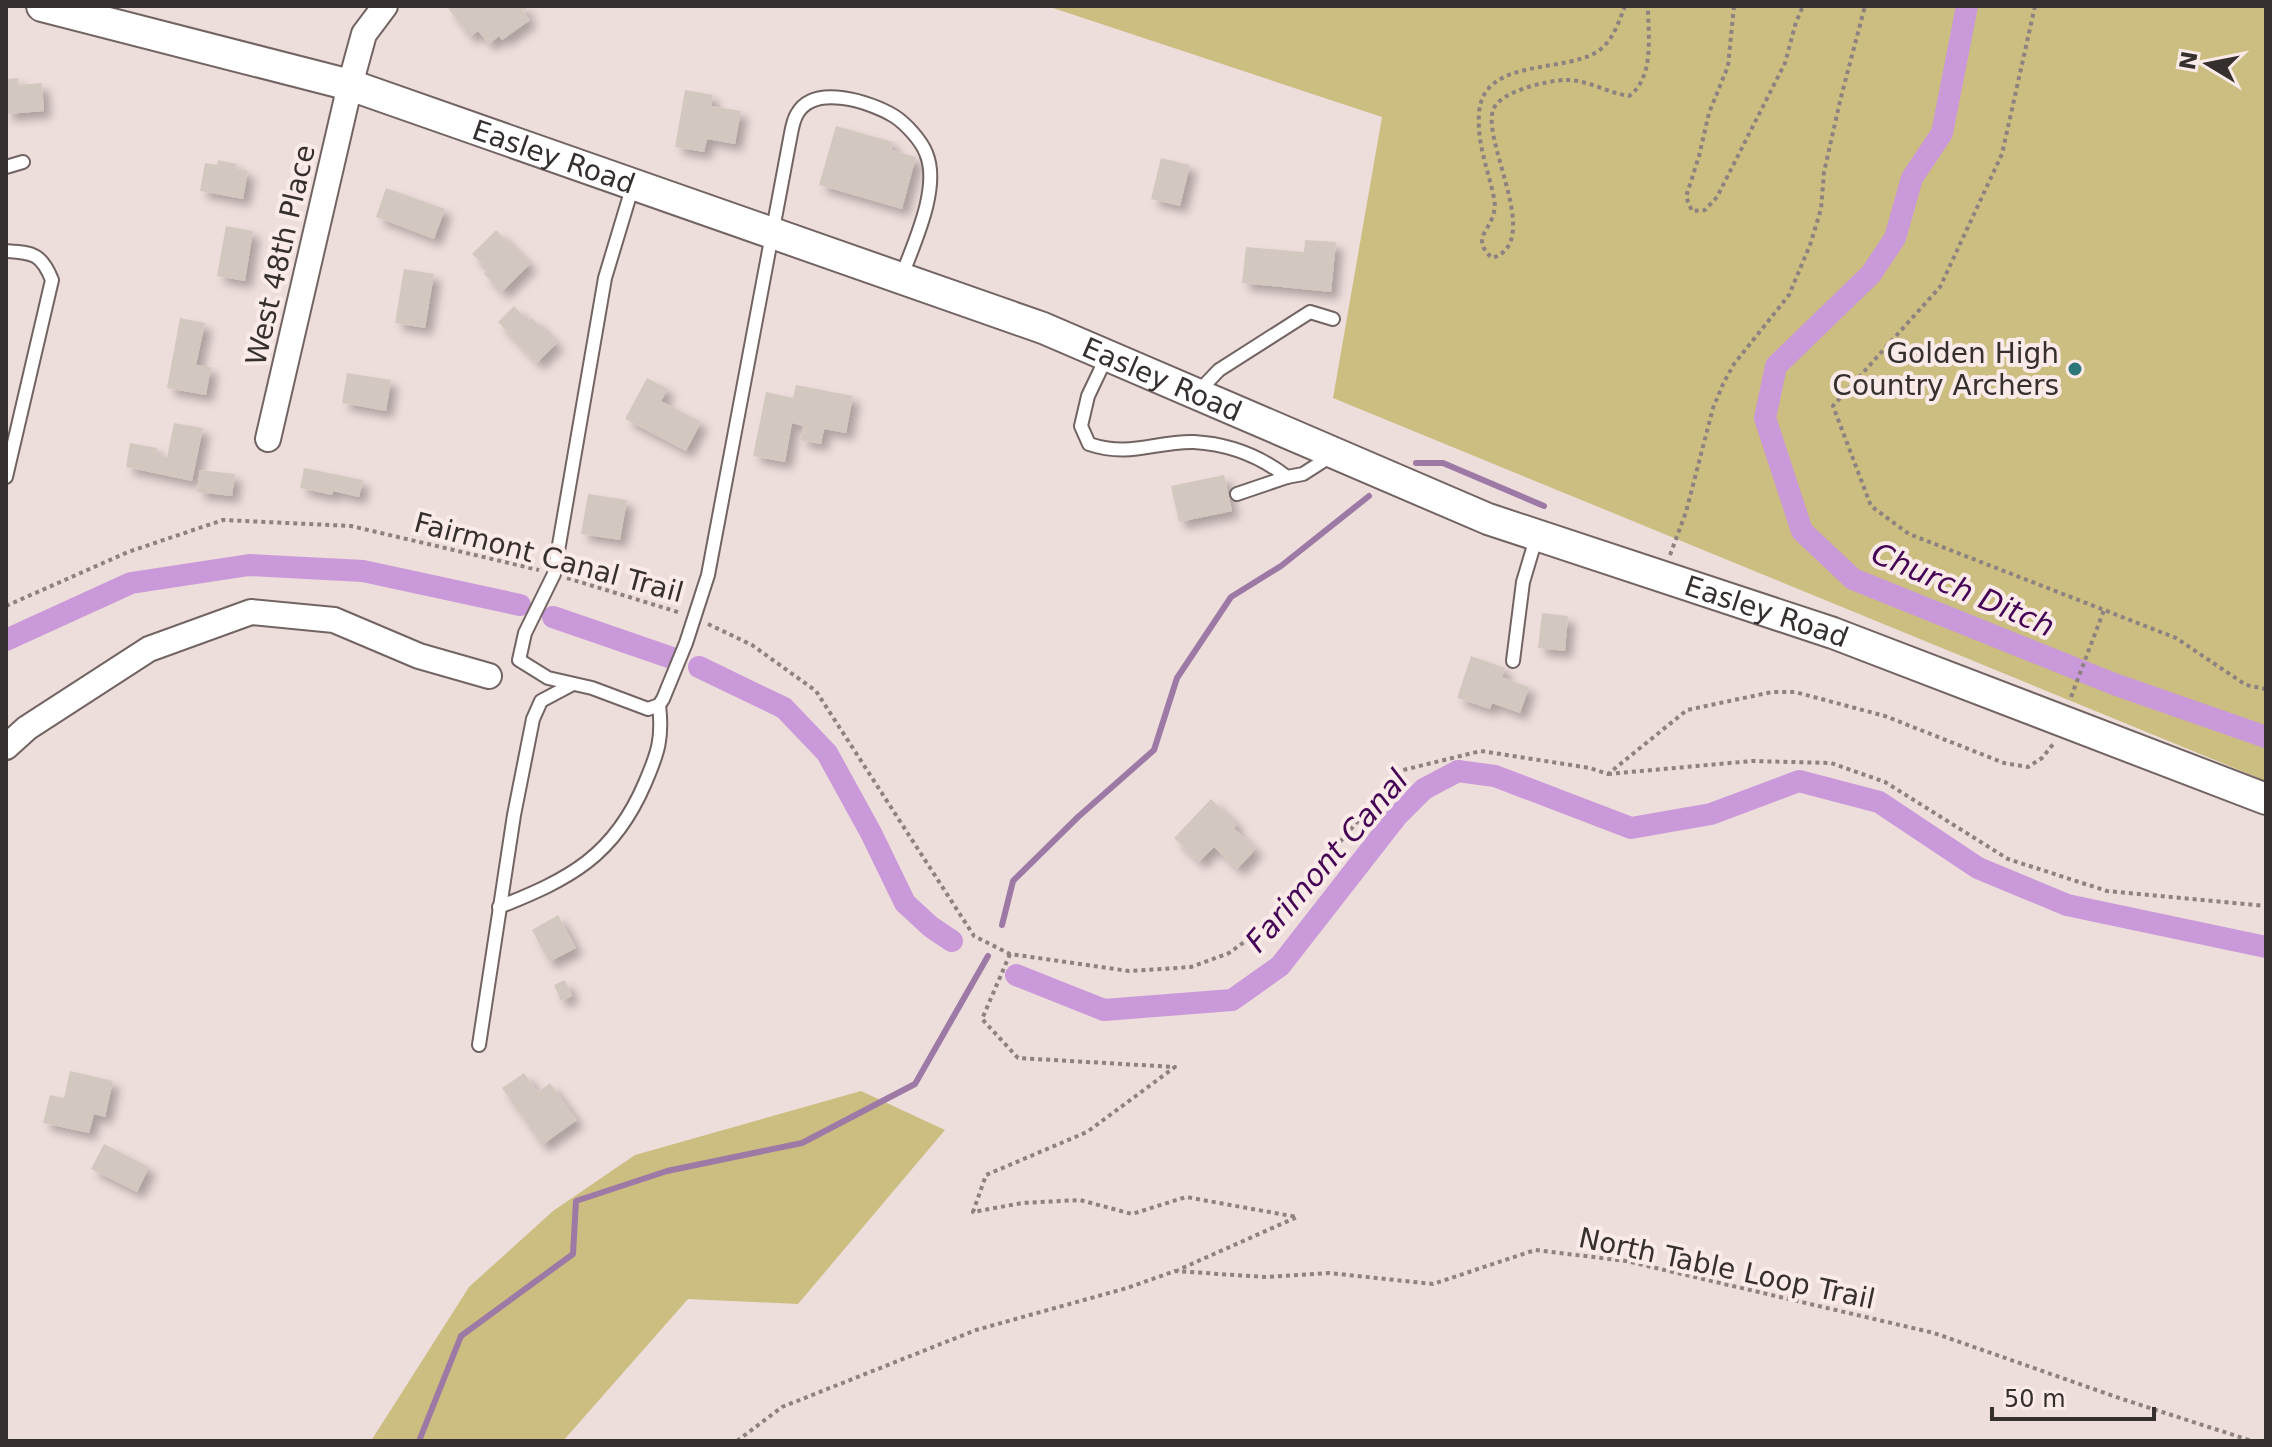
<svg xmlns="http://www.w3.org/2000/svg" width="2272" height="1447" font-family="'DejaVu Sans',sans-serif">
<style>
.green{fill:#ccbe81}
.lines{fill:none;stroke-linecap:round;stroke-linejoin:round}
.stream{stroke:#9d79a6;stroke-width:6}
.canal{stroke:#ca99d9;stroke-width:22}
.building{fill:#d3c8bf;filter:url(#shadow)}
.service-casing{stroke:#726462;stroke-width:16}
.minor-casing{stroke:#726462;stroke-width:28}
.tertiary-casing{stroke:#726462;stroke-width:34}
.path{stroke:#8d8280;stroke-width:4;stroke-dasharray:4 4;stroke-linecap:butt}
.service{stroke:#fff;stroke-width:12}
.minor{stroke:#fff;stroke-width:24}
.tertiary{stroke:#fff;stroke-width:30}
.poi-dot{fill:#2c767a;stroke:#faeae8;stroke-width:3}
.labels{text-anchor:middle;stroke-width:8;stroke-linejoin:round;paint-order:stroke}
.street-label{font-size:28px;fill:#352f2e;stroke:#faeae8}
.poi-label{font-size:28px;fill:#352f2e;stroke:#faeae8;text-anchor:end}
.water-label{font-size:30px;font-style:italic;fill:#450454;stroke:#faeae8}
</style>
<defs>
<filter id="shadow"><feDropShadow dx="7" dy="7" stdDeviation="4" flood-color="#0004"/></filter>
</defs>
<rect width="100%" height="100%" fill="#eddddb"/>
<g class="green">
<polygon points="1047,6 2266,6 2266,781 1333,398 1382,117"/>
<polygon points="861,1091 945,1130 798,1304 688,1299 563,1441 371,1441 469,1287 553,1211 635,1155"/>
</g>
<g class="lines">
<g class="stream">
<polyline points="1416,463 1443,463 1544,506"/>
<polyline points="1002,925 1013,881 1078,817 1154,750 1177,678 1231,597 1281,566 1369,496"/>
<polyline points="419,1441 461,1336 573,1254 576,1201 667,1171 802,1143 915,1084 988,956"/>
</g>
<g class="canal">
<polyline points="1967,6 1942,133 1912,178 1895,238 1871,274 1776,366 1765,418 1802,531 1853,579 2114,684 2266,737"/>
<polyline points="553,617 672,658"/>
<polyline points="6,640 131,583 249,565 363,571 520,605"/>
<polyline points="699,667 784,708 827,753 871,833 905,903 931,927 952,941"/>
<polyline points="1016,975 1104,1010 1232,1000 1280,966 1397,816 1424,789 1458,771 1495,776 1631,828 1711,814 1799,781 1879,802 1978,868 2067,905 2266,947"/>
</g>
</g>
<g class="building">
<polygon points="450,6 530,6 523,11 530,20 502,40 499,36 489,44 478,31 470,37 448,8"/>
<polygon points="18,78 19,85 42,83 44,111 6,114 6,79"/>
<polygon points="685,90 713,95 711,106 741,111 735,144 707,139 704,152 675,147"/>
<polygon points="836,126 893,142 891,150 916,157 902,209 819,185"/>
<polygon points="1161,158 1190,165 1180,206 1151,199"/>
<polygon points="218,160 237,164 236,168 248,171 243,199 200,191 205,163 217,165"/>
<polygon points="386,188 445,209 434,239 376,217"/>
<polygon points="226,226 253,231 245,281 217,276"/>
<polygon points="496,230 530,264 502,292 484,274 488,269 472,254"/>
<polygon points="1305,240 1336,242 1331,292 1242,283 1246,247 1304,252"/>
<polygon points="404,269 434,274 425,328 395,323"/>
<polygon points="514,306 528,321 532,318 557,343 537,363 498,322"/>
<polygon points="180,318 205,323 196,365 211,367 206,395 167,388"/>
<polygon points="347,373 391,380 386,411 342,403"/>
<polygon points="647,378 668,389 661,401 701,422 686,451 625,419"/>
<polygon points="796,385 853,396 846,433 824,429 821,444 800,440 803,426 792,423 785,462 753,456 766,392 793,398"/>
<polygon points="174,423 203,428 192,481 126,467 130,443 157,448 156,455 167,457"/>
<polygon points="304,468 363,480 359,497 333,491 332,495 300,488"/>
<polygon points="200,470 235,474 232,496 197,492"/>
<polygon points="1224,475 1232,511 1179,522 1171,486"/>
<polygon points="588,494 627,500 620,540 581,534"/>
<polygon points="1542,613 1568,616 1565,651 1538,648"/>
<polygon points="1471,656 1505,668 1502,677 1529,687 1520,713 1492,703 1490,709 1457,698"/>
<polygon points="1211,799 1237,824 1234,828 1256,849 1237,869 1214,847 1199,862 1174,838"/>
<polygon points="558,915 576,948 549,962 532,930"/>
<polygon points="565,980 572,996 561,1001 554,985"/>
<polygon points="70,1071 113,1081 105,1117 94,1114 89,1133 43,1123 50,1095 64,1098"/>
<polygon points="524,1073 538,1092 550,1083 577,1120 542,1145 502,1088"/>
<polygon points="104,1144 149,1167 137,1192 91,1169"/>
</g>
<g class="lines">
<g class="service-casing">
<g id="service">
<polyline points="6,167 23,162"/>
<path d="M 633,185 L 605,278 L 554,574 L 525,633 L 519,660 L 548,678 L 592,688 L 648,709 L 659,705 L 663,699 L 686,643 L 708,575 L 789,144 C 791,135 792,122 797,114 C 814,83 871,102 894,116 C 905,123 921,140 926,153 C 941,188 913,245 901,278"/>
<path d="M 6,251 C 33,253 41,253 52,280 L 6,477"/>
<path d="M 1107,356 L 1088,396 L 1081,426 L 1089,444 C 1131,458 1155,441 1194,442 C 1229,444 1260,456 1287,477 L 1303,474 L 1331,456"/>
<polyline points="1197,393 1219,370 1310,312 1333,319"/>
<polyline points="1237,494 1287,477"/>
<polyline points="1513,661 1523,582 1537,535"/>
<path d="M 499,907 C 570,879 614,856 645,783 C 658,753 663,738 659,705"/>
<polyline points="479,1045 514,815 533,719 541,701 573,684"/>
</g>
</g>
<g class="minor-casing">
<g id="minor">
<polyline points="268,439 350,85 364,34 385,6"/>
<polyline points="6,747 27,728 149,649 251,612 334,620 419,656 489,676"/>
</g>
</g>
<g class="tertiary-casing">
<g id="tertiary">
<path id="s1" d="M 42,6 L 350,85 L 1043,328 L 1488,519 L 1833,633 L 2266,799"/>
</g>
</g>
<g class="path">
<path d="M 1625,6 C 1619,21 1614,38 1601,49 C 1569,75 1482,55 1479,114 C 1477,144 1488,169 1494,198 C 1500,229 1466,234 1492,258 C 1544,243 1482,143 1493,110 C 1500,91 1546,81 1564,80 C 1586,79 1608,93 1629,96 C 1655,77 1648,35 1648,6"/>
<polyline points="1734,6 1728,66 1709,113 1699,156 1686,197 1692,211 1705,210 1717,197 1785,63 1796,22 1803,6"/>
<polyline points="2035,6 2002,154 1940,287 1833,406 1871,506 1909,534 2176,638 2246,685 2266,689"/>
<polyline points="1670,555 1686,512 1713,408 1723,384 1734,364 1789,295 1810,245 1821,209 1824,172 1841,97 1865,6"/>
<polyline points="567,578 681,613"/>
<polyline points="6,606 128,552 223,520 351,526 539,570"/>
<polyline points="708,624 752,645 816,691 974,936 1010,954 1129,971 1191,967 1229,953 1265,927 1403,770 1481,751 1590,768 1608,774 1687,710 1772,692 1795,692 1885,716 2004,763 2028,767 2042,758 2054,743"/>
<polyline points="2071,697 2104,610"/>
<polyline points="1608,774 1752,761 1831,763 1885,782 2008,859 2107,891 2266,906"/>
<polyline points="1010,954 982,1019 1018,1058 1175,1067 1087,1132 986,1175 973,1212 1022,1203 1080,1200 1132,1214 1186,1197 1297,1217 1178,1270"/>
<polyline points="737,1441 782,1407 976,1330 1127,1288 1175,1271 1264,1277 1329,1273 1433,1284 1535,1250 1626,1261 1934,1333 2122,1399 2252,1441"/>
</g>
<use href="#service" class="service"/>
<use href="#minor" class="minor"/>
<use href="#tertiary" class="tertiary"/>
</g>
<circle class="poi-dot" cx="2075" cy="369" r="8"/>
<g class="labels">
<g class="street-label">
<text dy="10" stroke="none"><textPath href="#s1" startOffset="534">Easley Road</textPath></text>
<text transform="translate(280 255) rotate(-77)" y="10">West 48th Place</text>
<text dy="10" stroke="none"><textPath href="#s1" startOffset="1182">Easley Road</textPath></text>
<text transform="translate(549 557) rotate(15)" y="10">Fairmont Canal Trail</text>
<text dy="10" stroke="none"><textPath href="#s1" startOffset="1830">Easley Road</textPath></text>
<text transform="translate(1727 1268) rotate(12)" y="10">North Table Loop Trail</text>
</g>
<g class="poi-label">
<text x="2059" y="363">Golden High<tspan x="2059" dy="32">Country Archers</tspan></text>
</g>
<g class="water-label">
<text transform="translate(1963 590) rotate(23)" y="10">Church Ditch</text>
<text transform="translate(1327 861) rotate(-49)" y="10">Farimont Canal</text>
</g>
</g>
<rect width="2272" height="1447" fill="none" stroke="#352f2e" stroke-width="16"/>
<g transform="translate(2208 64) rotate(280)" stroke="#faeae8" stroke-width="6" paint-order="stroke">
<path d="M0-6L14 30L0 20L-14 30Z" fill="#352f2e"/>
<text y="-12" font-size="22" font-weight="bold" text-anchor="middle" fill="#352f2e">N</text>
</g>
<path d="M1992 1407v12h162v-12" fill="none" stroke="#352f2e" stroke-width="4"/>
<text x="2004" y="1407" font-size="24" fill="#352f2e" stroke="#faeae8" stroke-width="6" paint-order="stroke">50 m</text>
</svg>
